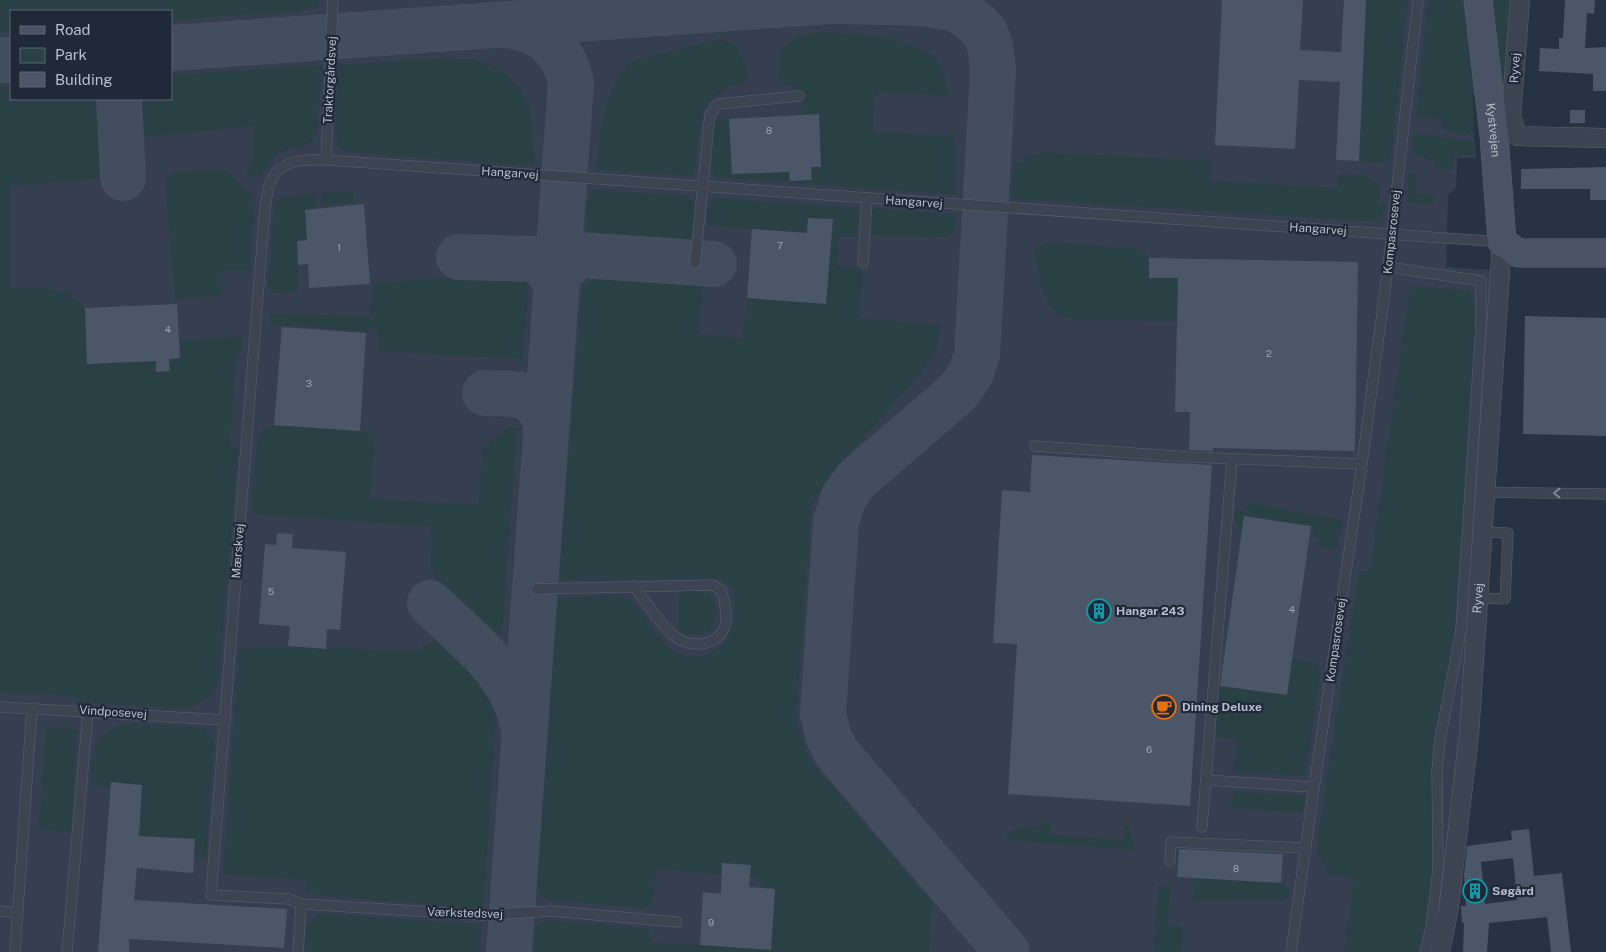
<svg xmlns="http://www.w3.org/2000/svg" width="1606" height="952" font-family="'Public Sans',sans-serif">
<style>
.airport{fill:#353f50;fill-rule:evenodd}
.green{fill:#294044}
.lines{fill:none;stroke-linecap:round;stroke-linejoin:round}
.taxiway{stroke:#424d5e;stroke-width:46}
.building{fill:#4b5669;fill-rule:evenodd}
.lane-casing{stroke:#5a6270;stroke-width:11}
.street-casing{stroke:#5a6270;stroke-width:20}
.secondary-casing{stroke:#5a6270;stroke-width:29}
.lane{stroke:#3c4452;stroke-width:10}
.street{stroke:#3c4452;stroke-width:19}
.secondary{stroke:#4a5365;stroke-width:28}
.oneway{stroke:#818895}
.labels{text-anchor:middle;stroke-width:4.5;stroke-linejoin:round;paint-order:stroke}
.number-label{font-size:10px;fill:#9ea5b3}
.street-label{font-size:12px;fill:#b9bfcc;stroke:#202938}
.poi-label{font-size:12px;font-weight:bold;fill:#b9bfcc;stroke:#202938;text-anchor:start}
</style>
<rect width="100%" height="100%" fill="#273243"/>
<path class="airport" d="M 0,0 L 1442,0 L 1430,109 L 1474,132 L 1476,158 L 1457,158 L 1456,187 L 1448,195 L 1446,267 L 1493,270 L 1465,724 L 1436,952 L 0,952 ZM 11,11 L 171,11 L 171,99 L 11,99 Z"/>
<g class="green">
<polygon points="0,0 322,0 313,10 171,20 171,11 11,11 11,32 0,32"/>
<polygon points="1366,0 1408,0 1391,158 1383,163 1359,161"/>
<polygon points="1428,0 1467,0 1478,94 1473,95 1474,130 1470,128 1472,136 1443,129 1442,120 1416,116"/>
<polygon points="1487,0 1514,0 1504,118"/>
<path d="M 828,32 C 858,35 913,37 936,59 C 944,68 946,84 949,96 L 879,92 L 874,98 L 873,131 L 954,137 L 957,158 L 956,195 L 716,177 L 710,165 L 714,120 L 729,119 L 732,174 L 789,172 L 790,181 L 812,180 L 811,167 L 821,166 L 819,115 L 801,115 L 801,91 L 780,82 C 780,74 778,62 780,54 C 787,36 811,33 828,32 Z"/>
<path d="M 718,39 L 734,44 L 747,69 L 748,80 C 736,81 710,97 704,109 C 699,118 696,159 695,171 L 689,176 L 595,169 C 601,128 603,95 630,61 Z"/>
<polygon points="470,59 492,65 507,76 521,91 531,111 534,166 347,152 340,147 335,133 338,65 413,60"/>
<polygon points="322,65 317,134 312,142 279,153 260,176 251,176 244,169 254,167 254,126 145,137 130,126 128,115 131,99 171,99 171,75"/>
<path d="M 11,87 L 11,99 L 98,99 L 103,111 L 106,178 L 11,186 L 11,288 C 38,288 66,284 85,308 L 88,364 L 156,361 L 156,371 L 170,371 L 169,359 L 180,358 L 180,341 L 241,336 L 243,345 L 237,358 L 229,448 L 238,447 L 219,678 C 209,699 205,704 182,708 L 75,703 L 74,696 L 0,692 L 0,88 Z"/>
<path d="M 1415,134 C 1435,134 1453,140 1473,142 L 1474,155 L 1454,155 L 1451,170 L 1435,167 L 1436,162 L 1412,154 L 1412,141 Z"/>
<path d="M 1040,152 L 1212,161 L 1211,181 L 1338,188 L 1339,174 L 1367,176 L 1380,185 L 1379,204 L 1386,204 C 1383,216 1379,218 1368,221 L 1015,199 L 1011,196 L 1014,165 Z"/>
<polygon points="214,170 227,172 255,197 250,271 223,271 222,295 175,299 165,186 166,178 175,173"/>
<polygon points="1409,173 1416,173 1416,193 1434,194 1434,204 1407,202"/>
<polygon points="590,189 689,196 695,206 692,241 585,234"/>
<polygon points="353,191 354,202 323,205 322,193"/>
<polygon points="316,194 317,208 305,210 307,240 297,241 299,292 273,293 269,290 268,285 274,209 282,197"/>
<polygon points="714,198 860,208 856,237 838,237 837,266 862,268 860,318 941,325 938,347 923,370 825,481 814,501 810,518 796,720 801,739 809,759 932,903 929,952 534,952 536,925 548,920 645,928 652,935 653,942 772,949 775,889 763,888 760,878 657,869 652,902 644,908 549,900 537,892 558,598 619,595 631,600 668,647 680,655 702,656 719,648 727,639 734,622 734,591 722,579 559,580 582,288 591,279 703,283 699,334 743,338 747,298 826,304 833,220 808,218 807,233 707,225 708,204"/>
<polygon points="876,208 956,214 955,228 948,237 870,235 871,211"/>
<path d="M 1046,242 L 1142,249 L 1149,258 L 1149,278 L 1178,278 L 1177,321 L 1073,320 C 1040,310 1041,280 1033,250 Z"/>
<polygon points="458,277 529,280 523,359 378,351 378,329 368,328 368,332 285,325 279,327 269,322 269,313 370,317 373,283"/>
<polygon points="1410,286 1469,290 1474,300 1475,334 1454,640 1432,747 1433,876 1428,923 1421,952 1344,952 1354,878 1330,875 1316,850 1359,571 1370,571"/>
<polygon points="274,425 360,431 375,434 370,499 478,505 483,448 508,428 517,428 502,633 491,637 439,584 430,565 432,527 259,514 251,510 257,440 264,429"/>
<polygon points="1248,503 1342,520 1338,549 1320,548 1320,538 1315,537 1311,526 1244,516 1241,532 1235,519 1236,509 1246,512"/>
<path d="M 681,591 L 694,591 L 710,594 L 717,613 L 710,630 C 698,636 689,637 677,630 C 682,617 675,603 681,591 Z"/>
<path d="M 439,641 L 488,688 L 497,707 L 483,908 L 321,896 L 305,892 L 306,880 L 223,874 L 239,649 C 300,646 360,648 421,652 L 422,646 Z"/>
<polygon points="1292,659 1317,664 1321,672 1305,776 1234,773 1237,739 1218,737 1214,730 1219,685 1287,695"/>
<path d="M 125,723 L 202,727 L 214,740 L 206,858 L 194,857 L 195,839 L 146,836 L 145,841 L 139,840 L 142,785 L 112,782 L 111,787 L 90,784 C 91,755 97,735 125,723 Z"/>
<polygon points="46,728 77,729 71,832 39,830"/>
<polygon points="1233,791 1305,796 1303,813 1232,808"/>
<polygon points="1051,823 1050,835 1124,840 1125,826 1128,827 1135,850 1006,840 1009,833 1023,827"/>
<polygon points="1193,878 1281,883 1291,889 1288,897 1284,900 1194,900"/>
<polygon points="1158,886 1170,887 1168,926 1181,926 1182,952 1154,952"/>
<polygon points="319,914 481,924 480,952 305,952 306,928"/>
</g>
<g class="lines">
<g class="taxiway">
<path d="M 506,25 C 542,30 563,46 571,83 L 509,952"/>
<path d="M 171,48 L 831,1 C 864,2 920,0 951,8 C 962,11 979,24 985,33 C 991,44 992,59 993,71 L 977,355 L 970,375 L 958,392 L 857,479 L 844,497 L 836,522 L 823,714 L 829,738 L 837,753 L 1007,952"/>
<polyline points="0,60 11,60"/>
<polyline points="119,99 123,178"/>
<polyline points="459,257 533,259 549,270 556,285"/>
<path d="M 557,279 C 563,267 569,261 581,255 L 714,264"/>
<path d="M 485,393 C 515,394 536,390 546,424"/>
<path d="M 430,603 C 467,639 514,672 523,726"/>
</g>
</g>
<g class="building">
<polygon points="1222,0 1303,0 1300,50 1341,52 1344,0 1366,0 1359,161 1336,160 1340,82 1299,80 1295,149 1215,145"/>
<polygon points="1565,0 1595,0 1594,14 1587,13 1585,48 1606,47 1606,91 1593,91 1593,74 1539,71 1540,48 1559,49 1559,38 1563,38"/>
<rect x="1570" y="110" width="15" height="13"/>
<polygon points="819,114 821,167 811,167 812,180 790,181 789,172 732,174 729,119"/>
<polygon points="1606,167 1606,200 1590,200 1590,189 1521,189 1521,169"/>
<polygon points="364,204 370,284 309,288 308,264 298,265 297,241 307,240 305,210"/>
<polygon points="808,218 833,219 826,304 747,298 752,229 807,233"/>
<polygon points="1149,258 1358,262 1355,451 1213,448 1213,451 1189,450 1190,412 1175,412 1178,278 1149,278"/>
<polygon points="177,304 180,358 169,359 170,371 156,372 156,361 87,364 85,308"/>
<polygon points="1525,316 1606,318 1606,436 1523,434"/>
<polygon points="282,327 366,333 360,431 274,425"/>
<polygon points="1032,455 1212,465 1190,806 1008,794 1017,644 993,643 1002,490 1030,492"/>
<polygon points="1244,516 1311,526 1287,695 1220,686"/>
<polygon points="277,533 293,534 292,548 346,552 340,630 327,629 326,649 288,646 290,626 259,624 265,544 276,545"/>
<polygon points="111,782 142,785 139,836 195,839 193,873 137,868 134,900 287,909 284,948 129,939 129,952 98,952"/>
<path d="M 1529,829 L 1534,876 L 1562,873 L 1571,952 L 1551,952 L 1547,917 L 1489,923 L 1487,952 L 1463,952 L 1464,923 L 1462,923 L 1461,906 L 1466,906 L 1464,875 L 1467,846 L 1512,840 L 1511,831 ZM 1513,858 L 1517,900 L 1485,904 L 1481,862 Z"/>
<polygon points="1179,849 1283,854 1281,883 1177,877"/>
<polygon points="722,863 751,865 749,887 775,889 771,950 700,945 703,892 721,894"/>
</g>
<g class="lines">
<g class="lane-casing">
<g id="lane">
<polyline points="326,160 333,0"/>
<polyline points="695,263 710,115 718,104 799,96"/>
<polyline points="863,263 867,198"/>
<polyline points="1388,267 1481,281 1481,323 1461,630 1440,740 1437,770 1438,869 1431,927 1425,952"/>
<polyline points="1035,446 1189,457 1362,464 1388,267 1418,0"/>
<polyline points="1485,492 1606,494"/>
<path d="M 536,589 L 712,585 L 721,590 C 725,602 729,617 724,629 C 714,648 688,648 673,635 C 658,622 646,602 634,586"/>
<polyline points="1478,598 1505,599 1508,533 1483,532"/>
<polyline points="0,707 226,720"/>
<polyline points="1206,780 1314,787 1362,464"/>
<polyline points="1202,827 1232,459"/>
<polyline points="1170,861 1171,842 1306,848"/>
<path d="M 301,904 L 289,899 L 211,895 L 263,231 C 268,180 266,157 326,160 L 1502,242"/>
<polyline points="0,911 17,913"/>
<polyline points="15,952 32,708"/>
<polyline points="67,952 88,711"/>
<polyline points="298,952 301,904 482,915 551,911 677,922"/>
<polyline points="1291,952 1314,787"/>
</g>
</g>
<g class="street-casing">
<g id="street">
<polyline points="1520,0 1511,116 1517,136 1606,138"/>
<path id="s1" d="M 1440,952 L 1449,906 L 1469,734 L 1502,242"/>
</g>
</g>
<g class="secondary-casing">
<g id="secondary">
<path id="s2" d="M 1478,0 L 1494,135 L 1502,242 L 1519,253 L 1606,253"/>
</g>
</g>
<use href="#lane" class="lane"/>
<use href="#street" class="street"/>
<use href="#secondary" class="secondary"/>
</g>
<defs><path id="oneway-chevron" d="M-2-3.5L2.5 0L-2 3.5" fill="none" stroke-width="1.6" stroke-linecap="round" stroke-linejoin="round" transform="scale(1.25)"/></defs>
<use class="oneway" href="#oneway-chevron" transform="translate(1557 493) rotate(-179)"/>
<defs>
<g id="building-ring" transform="scale(1.25)"><circle r="9.5" fill="#202938" stroke="#0f9aa8" stroke-width="1.5"/><path d="M-4-6H4V6H1V3H-1V6H-4ZM-2.5-4.3h1.7v1.8h-1.7ZM.8-4.3h1.7v1.8H.8ZM-2.5-1h1.7V.8h-1.7ZM.8-1h1.7V.8H.8Z" fill="#0f9aa8"/></g>
<g id="cafe-ring" transform="scale(1.25)"><circle r="9.5" fill="#202938" stroke="#e8710a" stroke-width="1.5"/><path d="M-5.5-4.5H6V0H3Q3 3.5 0 3.5H-2.5Q-5.5 3.5-5.5 0ZM3-3.2v2h1.7v-2ZM-6 4.5H4V6H-6Z" fill="#e8710a"/></g>
</defs>
<g fill-rule="evenodd">
<use href="#building-ring" x="1099" y="611"/>
<use href="#cafe-ring" x="1164" y="707"/>
<use href="#building-ring" x="1475" y="891"/>
</g>
<g class="labels">
<g class="number-label">
<text x="769" y="134">8</text>
<text x="780" y="249">7</text>
<text x="339" y="251">1</text>
<text x="168" y="333">4</text>
<text x="1269" y="357">2</text>
<text x="309" y="387">3</text>
<text x="271" y="595">5</text>
<text x="1292" y="613">4</text>
<text x="1149" y="753">6</text>
<text x="1236" y="872">8</text>
<text x="711" y="926">9</text>
</g>
<g class="street-label">
<text transform="translate(1515 68) rotate(-86)" y="4">Ryvej</text>
<text transform="translate(330 80) rotate(-87)" y="4">Traktorgårdsvej</text>
<text dy="4" stroke="none"><textPath href="#s2" startOffset="131">Kystvejen</textPath></text>
<text transform="translate(510 173) rotate(4)" y="4">Hangarvej</text>
<text transform="translate(914 202) rotate(4)" y="4">Hangarvej</text>
<text transform="translate(1318 229) rotate(4)" y="4">Hangarvej</text>
<text transform="translate(1392 232) rotate(-84)" y="4">Kompasrosevej</text>
<text transform="translate(238 551) rotate(-86)" y="4">Mærskvej</text>
<text dy="4" stroke="none"><textPath href="#s1" startOffset="356">Ryvej</textPath></text>
<text transform="translate(1336 640) rotate(-82)" y="4">Kompasrosevej</text>
<text transform="translate(113 712) rotate(4)" y="4">Vindposevej</text>
<text transform="translate(465 913) rotate(2)" y="4">Værkstedsvej</text>
</g>
<g class="poi-label">
<text x="1116" y="615">Hangar 243</text>
<text x="1182" y="711">Dining Deluxe</text>
<text x="1492" y="895">Søgård</text>
</g>
</g>
<rect x="10" y="10" width="162" height="90" fill="#202938" stroke="#5d6573"/>
<rect x="20" y="26" width="25" height="8" fill="#4a5365" stroke="#5d6573"/>
<text x="55" y="35" font-size="15" fill="#b9bfcc">Road</text>
<rect x="20" y="48" width="25" height="15" fill="#294044" stroke="#5d6573"/>
<text x="55" y="60" font-size="15" fill="#b9bfcc">Park</text>
<rect x="20" y="72" width="25" height="15" fill="#4b5669" stroke="#5d6573"/>
<text x="55" y="85" font-size="15" fill="#b9bfcc">Building</text>
</svg>
